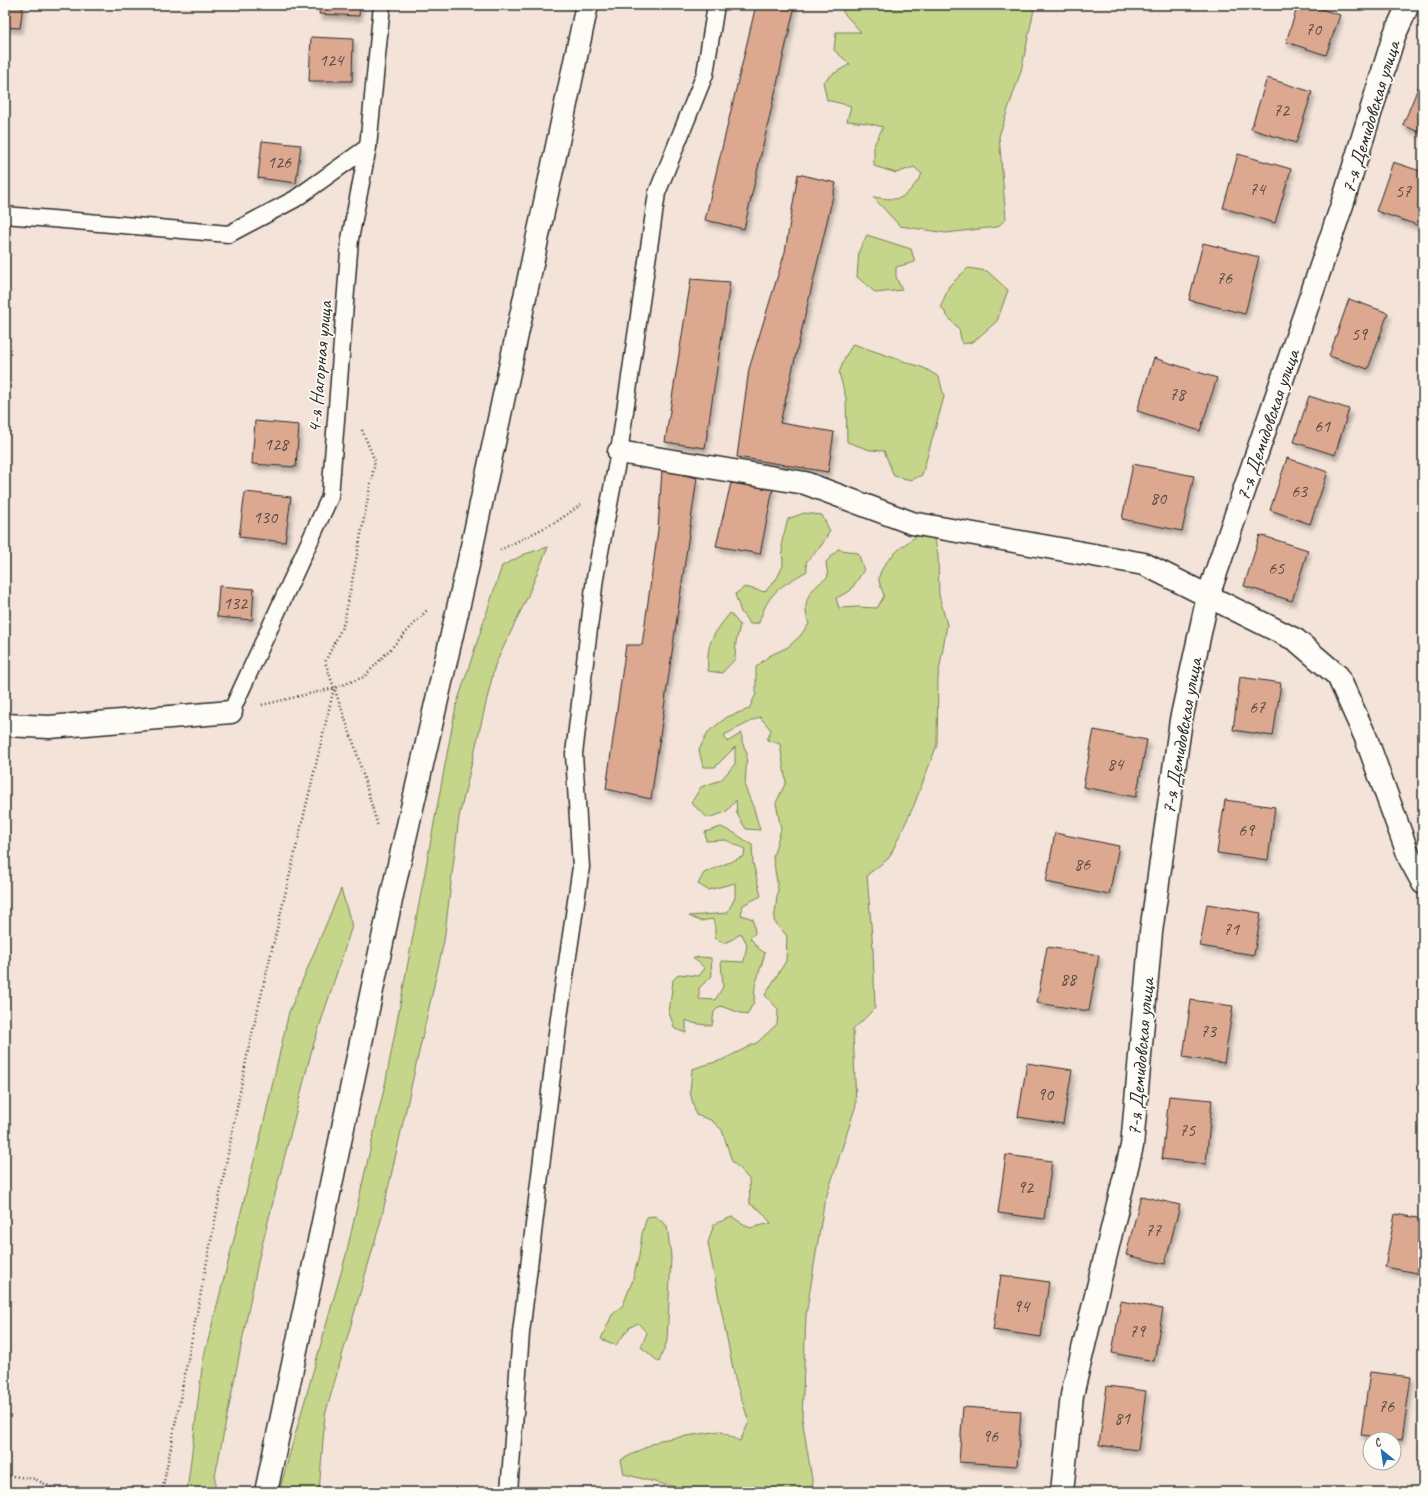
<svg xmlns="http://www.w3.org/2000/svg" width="1428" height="1497" font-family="Caveat,sans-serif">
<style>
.green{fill:#c5d68a;stroke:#78805a}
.building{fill:#dca890;stroke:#2b2b2b;filter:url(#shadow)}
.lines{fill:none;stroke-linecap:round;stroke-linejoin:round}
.lane-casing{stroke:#2b2b2b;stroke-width:19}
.street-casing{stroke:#2b2b2b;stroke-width:25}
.secondary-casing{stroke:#2b2b2b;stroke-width:25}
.path{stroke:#2b2b2b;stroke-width:2.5;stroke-dasharray:1 3;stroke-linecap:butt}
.lane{stroke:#fdfcf7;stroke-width:16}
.street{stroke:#fdfcf7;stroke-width:22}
.secondary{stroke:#fdfcf7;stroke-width:22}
.labels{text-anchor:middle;stroke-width:3.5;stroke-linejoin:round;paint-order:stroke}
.number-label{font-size:18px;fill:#574a44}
.street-label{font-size:20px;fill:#2b2b2b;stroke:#fdfcf7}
</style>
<defs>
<filter id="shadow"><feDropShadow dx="2.5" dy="4.5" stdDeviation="2" flood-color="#0004"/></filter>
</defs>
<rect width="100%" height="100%" fill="#f3e3d8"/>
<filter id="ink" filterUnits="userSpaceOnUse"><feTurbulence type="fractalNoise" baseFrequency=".025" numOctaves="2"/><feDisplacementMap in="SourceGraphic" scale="8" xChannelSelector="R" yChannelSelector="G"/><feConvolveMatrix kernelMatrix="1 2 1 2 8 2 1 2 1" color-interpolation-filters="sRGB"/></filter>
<g filter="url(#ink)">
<g class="green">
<path d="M 850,5 L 1035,5 L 1021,71 L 999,136 L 1006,219 L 997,227 L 946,233 L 900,226 L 873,197 C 881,198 892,200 900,198 C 908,195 918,181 922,174 L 914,167 L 896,173 L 874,166 L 874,145 L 883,127 L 867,123 L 847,121 L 851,106 L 827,100 L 823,82 L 833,74 L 850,64 L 834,50 L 836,32 L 861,32 L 842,11 Z"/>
<polygon points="867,235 911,249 915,262 896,267 896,277 902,290 876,293 857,277 859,251"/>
<polygon points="968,268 987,271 1008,290 997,321 973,342 962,344 959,329 948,317 941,306 949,286"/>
<polygon points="853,344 924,368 939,377 944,397 922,475 911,480 894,476 884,451 870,450 847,442 846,398 839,373 845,357"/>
<path d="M 804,513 L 822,515 L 830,531 L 821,546 L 806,562 L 807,571 C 780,587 768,592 759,623 L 750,624 L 741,612 L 735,594 L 745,587 L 765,592 L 777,578 L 783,566 L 782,541 L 788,519 Z"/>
<path d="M 921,533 L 935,540 L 938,555 L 939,595 L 947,625 L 938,677 L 937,745 L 914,805 L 889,858 L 867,875 L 873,949 L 875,1008 L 853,1030 L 856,1105 L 824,1204 L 806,1315 L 802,1418 L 814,1492 L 697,1492 L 685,1490 L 624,1474 L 621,1460 L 660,1440 L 720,1431 L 740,1441 L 749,1422 L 735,1379 L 708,1243 L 714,1224 L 732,1217 L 750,1228 L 771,1223 L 760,1210 L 750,1204 L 749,1179 L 732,1161 L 722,1130 L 711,1120 L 696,1115 L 690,1092 L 692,1069 L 722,1060 L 758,1042 L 777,1024 L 778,1009 L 765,995 L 786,961 L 787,936 L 774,921 L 778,889 L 773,857 L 781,829 L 776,803 L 786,782 L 780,744 L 767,740 L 771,730 L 760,717 L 724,735 L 727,742 L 742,733 L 742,742 L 747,753 L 745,787 L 754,809 L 760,830 L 746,829 L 737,814 L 736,800 L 726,812 L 708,818 L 691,803 L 701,787 L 721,780 L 735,764 L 735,747 L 715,767 L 703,767 L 699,750 L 708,732 L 727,717 L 749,709 L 756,694 L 756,667 L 769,656 L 788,647 L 800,636 L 809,624 C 801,601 809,590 828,577 L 826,562 L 838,549 L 858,553 L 864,570 L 850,591 L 836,598 L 839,608 L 858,607 L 877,608 L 884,596 C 883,592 880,586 879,581 C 877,564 908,541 921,533 Z"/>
<polygon points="548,547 526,600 495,665 459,817 444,941 381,1220 325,1415 319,1492 279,1492 346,1255 386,1080 456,706 502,566 525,554"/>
<path d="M 730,613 L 740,625 L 736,642 L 735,659 L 722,673 L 708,671 C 706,642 713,635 730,613 Z"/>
<polygon points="721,827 736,834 752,845 753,863 761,896 743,905 741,915 753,919 755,933 750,938 759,949 765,953 755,986 754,1002 747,1015 720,1006 714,1012 712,1026 693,1023 686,1020 686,1033 675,1029 669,1013 673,980 679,974 699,976 705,968 693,958 701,957 711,958 712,976 699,988 699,999 715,1000 723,987 721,961 744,962 747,944 741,933 733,939 724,943 715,938 715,927 713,919 700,921 689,916 727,913 735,898 735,883 708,890 698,884 704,873 744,856 745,849 726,840 706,841 705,832"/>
<polygon points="341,889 352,926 312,1049 259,1257 215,1476 215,1492 187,1492 203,1360 263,1126 289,1012"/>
<polygon points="655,1216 667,1226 671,1257 667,1341 659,1362 641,1347 647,1333 638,1323 629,1328 616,1345 601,1339 612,1315 623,1305 632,1282 639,1256 642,1234 647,1217"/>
</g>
<g class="building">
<polygon points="5,5 23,5 20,28 5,27"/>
<polygon points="320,5 360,5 359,16 319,14"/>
<polygon points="756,5 795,5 744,229 705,220"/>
<polygon points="1298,5 1308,5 1340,15 1326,55 1286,42"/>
<polygon points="311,37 353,39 352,81 309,81"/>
<polygon points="1267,78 1312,92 1296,143 1251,129"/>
<polygon points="1420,83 1423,84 1423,134 1403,125"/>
<polygon points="262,141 301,145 296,183 258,178"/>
<polygon points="1238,154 1291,169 1275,223 1223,208"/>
<polygon points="1393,162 1423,172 1423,227 1376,211"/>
<polygon points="798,174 836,183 780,423 834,432 828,472 737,457 749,369 785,252"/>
<polygon points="1203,243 1259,257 1245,314 1189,300"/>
<polygon points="691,279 730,282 705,448 665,442"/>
<polygon points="1349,299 1388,313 1368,369 1329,356"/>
<polygon points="1154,358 1217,378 1200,431 1137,411"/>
<polygon points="1309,396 1349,409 1335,455 1294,442"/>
<polygon points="255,421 299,425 296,467 252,464"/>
<polygon points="1287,458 1328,472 1310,524 1270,510"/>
<polygon points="1133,464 1194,476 1182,531 1122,519"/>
<polygon points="662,470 697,478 651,799 606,789 626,645 642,645 658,530"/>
<polygon points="731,483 773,489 760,554 716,546"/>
<polygon points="245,492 291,497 285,542 239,537"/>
<polygon points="1260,535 1308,550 1292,601 1244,586"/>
<polygon points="219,586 254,589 252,620 217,617"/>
<polygon points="1240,677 1281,683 1273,736 1233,730"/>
<polygon points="1094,730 1147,740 1136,797 1083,787"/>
<polygon points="1225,800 1275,807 1268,860 1217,853"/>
<polygon points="1055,833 1119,846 1109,895 1046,882"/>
<polygon points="1207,904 1261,913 1254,955 1200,946"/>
<polygon points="1047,947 1099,955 1089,1011 1037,1003"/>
<polygon points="1191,1000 1233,1006 1224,1063 1183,1057"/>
<polygon points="1027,1063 1072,1070 1063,1124 1018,1117"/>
<polygon points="1169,1096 1212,1100 1206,1164 1162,1159"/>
<polygon points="1006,1155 1052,1161 1044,1219 998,1213"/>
<polygon points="1141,1196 1180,1205 1165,1264 1126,1255"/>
<polygon points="1395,1214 1423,1219 1423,1274 1385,1267"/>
<polygon points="1001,1275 1049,1282 1041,1337 993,1330"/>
<polygon points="1121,1301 1163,1309 1154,1361 1112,1353"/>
<polygon points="1370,1372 1411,1377 1402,1440 1361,1435"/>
<polygon points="1107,1386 1146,1391 1138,1450 1099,1445"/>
<polygon points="963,1407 1021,1411 1017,1466 959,1462"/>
</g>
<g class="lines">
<g class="lane-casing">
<g id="lane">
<polyline points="5,215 229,234 295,199 368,147"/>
<polyline points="231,712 330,497 350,239 368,147 382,5"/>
<polyline points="509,1492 521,1333 559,1017 581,867 574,754 595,578 619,452 657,193 705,74 716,5"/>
</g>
</g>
<g class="street-casing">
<g id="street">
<polyline points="619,452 805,483 912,523 1144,564 1296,640 1338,676 1366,738 1410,859 1423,883"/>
<polyline points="5,725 49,727 231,712"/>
<polyline points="1062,1492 1072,1395 1132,1146 1151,932 1181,720 1208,596 1342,205 1394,36 1408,5"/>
</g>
</g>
<g class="secondary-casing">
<polyline id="secondary" points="266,1492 394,886 468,565 587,5"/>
</g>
<g class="path">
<polyline points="362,430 375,461 344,623 325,662 355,747 378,827"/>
<polyline points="500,550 556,522 582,504"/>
<polyline points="262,705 334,688 364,677 428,609"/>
<polyline points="5,1475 35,1479 61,1492"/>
<polyline points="162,1492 248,1051 334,688"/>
</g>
<use href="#lane" class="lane"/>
<use href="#street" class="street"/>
<use href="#secondary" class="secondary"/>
</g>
</g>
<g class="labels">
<g class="number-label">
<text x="1313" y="35">70</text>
<text x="331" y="66">124</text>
<text x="1281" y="116">72</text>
<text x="279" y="168">126</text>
<text x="1257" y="195">74</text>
<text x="1403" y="197">57</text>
<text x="1224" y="284">76</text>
<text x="1359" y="340">59</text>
<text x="1177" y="400">78</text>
<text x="1322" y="432">61</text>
<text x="276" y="450">128</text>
<text x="1299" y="497">63</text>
<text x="1158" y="504">80</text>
<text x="265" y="523">130</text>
<text x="1276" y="574">65</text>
<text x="235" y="609">132</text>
<text x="1257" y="713">67</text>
<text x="1115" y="770">84</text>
<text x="1246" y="836">69</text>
<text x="1082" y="870">86</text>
<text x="1231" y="935">71</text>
<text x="1068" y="985">88</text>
<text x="1208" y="1037">73</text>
<text x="1045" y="1100">90</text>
<text x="1187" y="1136">75</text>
<text x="1025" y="1193">92</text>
<text x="1153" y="1236">77</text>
<text x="1021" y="1312">94</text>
<text x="1137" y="1337">79</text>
<text x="1386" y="1412">76</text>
<text x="1122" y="1424">81</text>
<text x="990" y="1442">96</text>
</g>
<g class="street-label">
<text transform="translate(1370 117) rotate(-73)" y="7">7-я Демидовская улица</text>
<text transform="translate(319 367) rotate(-85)" y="7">4-я Нагорная улица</text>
<text transform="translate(1267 425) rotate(-71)" y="7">7-я Демидовская улица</text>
<text transform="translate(1181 736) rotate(-80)" y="7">7-я Демидовская улица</text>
<text transform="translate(1140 1057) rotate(-85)" y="7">7-я Демидовская улица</text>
</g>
</g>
<rect width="1428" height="1497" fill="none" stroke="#fdfcf7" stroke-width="20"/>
<rect x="10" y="10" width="1408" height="1477" fill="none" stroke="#2b2b2b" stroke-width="1.5" filter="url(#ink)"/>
<g transform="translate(1382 1451) rotate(330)"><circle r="19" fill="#fdfcf7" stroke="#a9a8a5"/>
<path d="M0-3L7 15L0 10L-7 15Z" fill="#1f6fb2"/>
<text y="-6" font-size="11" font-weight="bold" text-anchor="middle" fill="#2b2b2b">С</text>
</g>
</svg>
